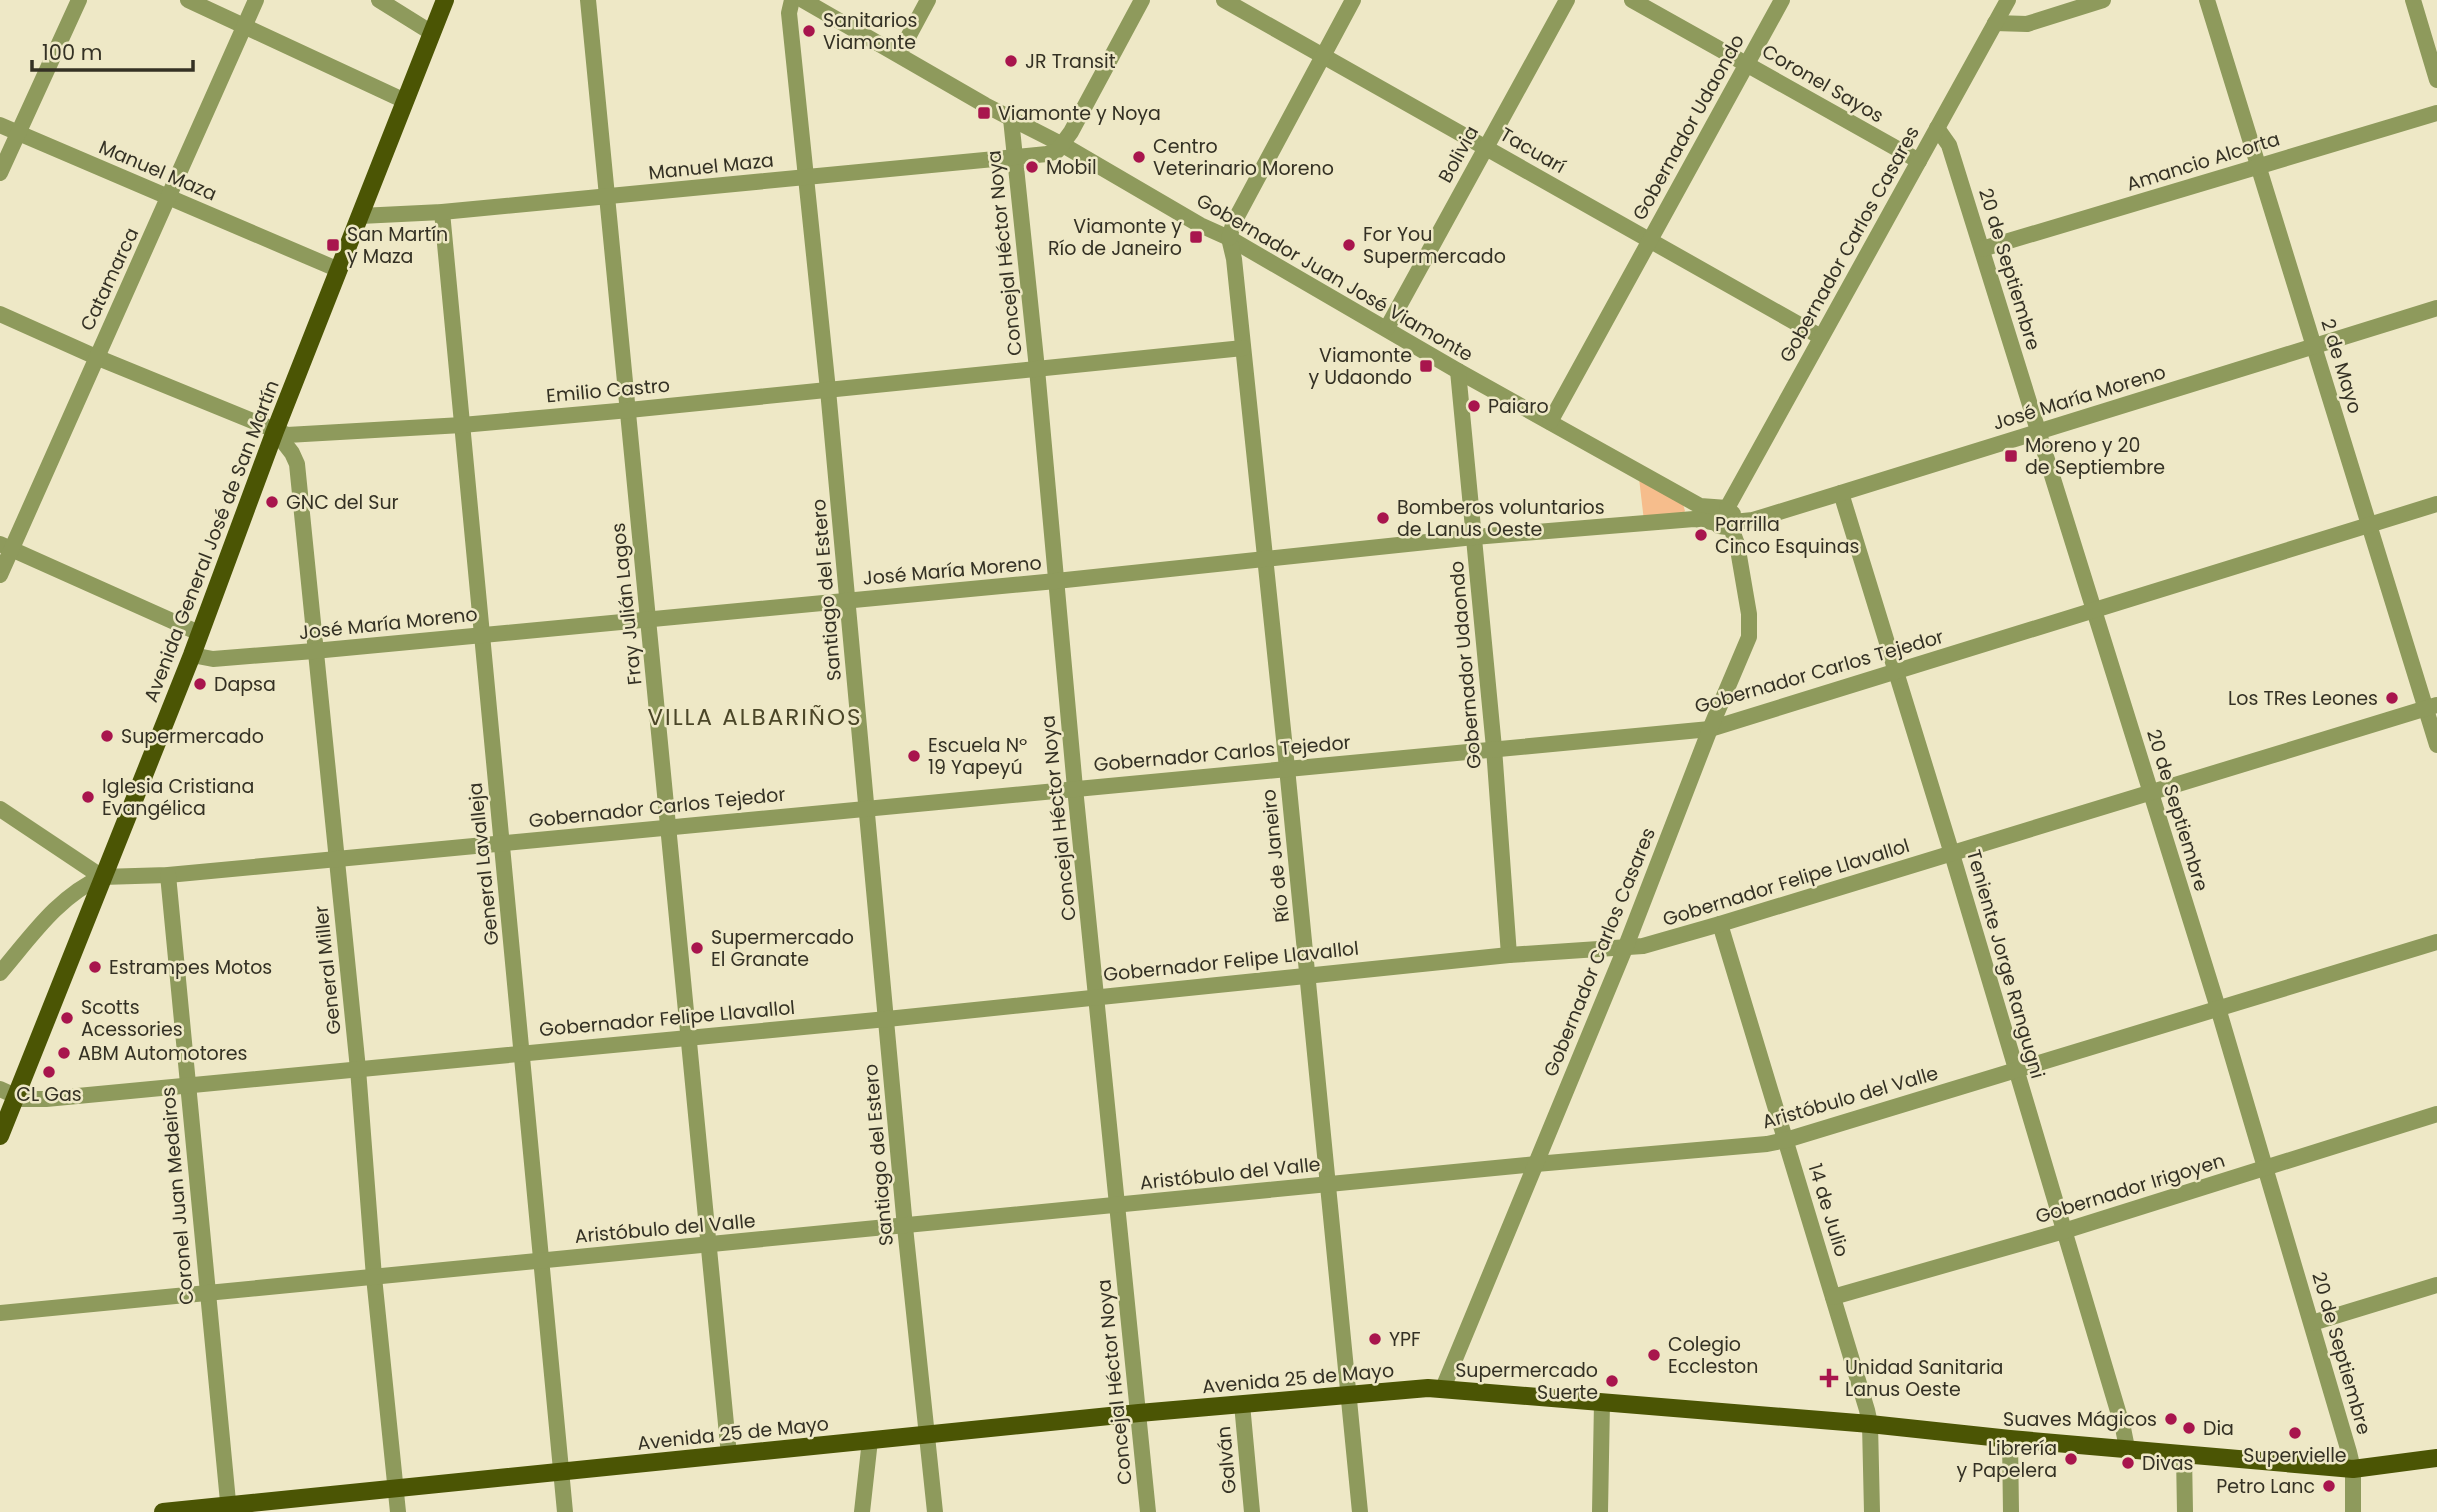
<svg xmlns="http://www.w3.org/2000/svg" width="2437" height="1512" font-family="Poppins,sans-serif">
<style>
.green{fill:#f6bd8c}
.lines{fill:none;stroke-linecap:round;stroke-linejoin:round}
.minor{stroke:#8e9a5c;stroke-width:16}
.major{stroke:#4b5504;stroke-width:18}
.poi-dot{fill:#a8154d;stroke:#eee8c6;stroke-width:2.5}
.labels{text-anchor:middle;stroke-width:5;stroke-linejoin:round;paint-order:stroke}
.poi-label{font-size:19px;fill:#343124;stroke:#eee8c6;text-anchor:start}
.street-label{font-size:19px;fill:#343124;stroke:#eee8c6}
.quarter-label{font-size:23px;letter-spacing:2px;fill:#4b4628;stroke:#eee8c6}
</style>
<rect width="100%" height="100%" fill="#eee8c6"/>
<polygon class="green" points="1639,478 1683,504 1685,511 1681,516 1644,521"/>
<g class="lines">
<g class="minor">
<polyline points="188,0 405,101"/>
<polyline points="379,0 432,33"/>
<polyline points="588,0 729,1455"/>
<polyline points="792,0 789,13 828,390 905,1227 935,1512"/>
<polyline points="803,0 985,105 1063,145 1200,225 1229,238 1458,371 1700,506 1711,514 1719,526 1727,527 1733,522 1733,514 1727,508 1700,506"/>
<polyline points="1224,0 1821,337"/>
<polyline points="1632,0 1919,161"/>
<polyline points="2207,0 2437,745"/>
<polyline points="2413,0 2437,80"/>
<polyline points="1995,23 2027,24 2103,0"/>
<polyline points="899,54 928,0"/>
<polyline points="1011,119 1037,369 1075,788 1148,1512"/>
<polyline points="0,125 339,270"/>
<polyline points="1937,128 1949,145 2218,1008 2349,1452 2353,1469 2353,1512"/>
<polyline points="0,173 79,0"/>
<polyline points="442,212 565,1512"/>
<polyline points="360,216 442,212 1047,154 1057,151 1071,132 1142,0"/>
<polyline points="1229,238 1234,259 1287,768 1360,1512"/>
<polyline points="1229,238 1234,222 1353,0"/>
<polyline points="1982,249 2437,113"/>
<polyline points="0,314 96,357 287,435 462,425 629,410 1243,348"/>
<polyline points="1387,328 1567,0"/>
<polyline points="1458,371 1494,748 1509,955"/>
<polyline points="1550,422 1782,0"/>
<polyline points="275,431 292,453 297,464 358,1069 374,1277 398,1512"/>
<polyline points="1841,493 1952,854 2123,1428 2127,1448"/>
<polyline points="1727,508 2008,0"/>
<polyline points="1733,522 1753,520 1841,493 2437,308"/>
<polyline points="0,544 199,633"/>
<polyline points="0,575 256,0"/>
<polyline points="192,655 213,659 314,651 1056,581 1474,537 1694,519 1716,523"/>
<polyline points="0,809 102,877 168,875 1710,729 2437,504"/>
<polyline points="168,875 229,1512"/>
<polyline points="1720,924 1867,1410 1870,1424 1872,1512"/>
<path d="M 0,973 C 30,938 58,896 102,877"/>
<polyline points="0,1089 22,1099 46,1099 887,1019 1509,955 1643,946 1720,924 2437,705"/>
<polyline points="1833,1297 2064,1231 2437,1114"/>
<polyline points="0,1313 1536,1164 1767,1144 1786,1140 2437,942"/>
<polyline points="2312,1323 2437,1285"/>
<polyline points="1443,1388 1626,946 1710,729 1749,637 1749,614 1737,544 1730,525"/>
<polyline points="1242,1404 1252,1512"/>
<polyline points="2010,1439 2011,1512"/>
<polyline points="2184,1454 2185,1512"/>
<polyline points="862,1512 870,1440"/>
<polyline points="1600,1512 1602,1402"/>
</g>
<g class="major">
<polyline points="0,1136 192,655 275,431 445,0"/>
<polyline points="163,1512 1139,1413 1428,1388 1870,1424 2010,1439 2353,1469 2437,1458"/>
</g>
</g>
<g class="poi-dot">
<circle cx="809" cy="31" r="7"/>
<circle cx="1011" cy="61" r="7"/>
<rect x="977" y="106" width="14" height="14" rx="3.5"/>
<circle cx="1139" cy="157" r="7"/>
<circle cx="1032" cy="167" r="7"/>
<rect x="1189" y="230" width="14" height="14" rx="3.5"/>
<rect x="326" y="238" width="14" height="14" rx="3.5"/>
<circle cx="1349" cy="245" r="7"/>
<rect x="1419" y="359" width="14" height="14" rx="3.5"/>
<circle cx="1474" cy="406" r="7"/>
<rect x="2004" y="449" width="14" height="14" rx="3.5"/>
<circle cx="272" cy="502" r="7"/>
<circle cx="1383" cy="518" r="7"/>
<circle cx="1701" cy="535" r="7"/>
<circle cx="200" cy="684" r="7"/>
<circle cx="2392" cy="698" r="7"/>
<circle cx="107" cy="736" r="7"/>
<circle cx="914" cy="756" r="7"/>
<circle cx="88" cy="797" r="7"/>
<circle cx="697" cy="948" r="7"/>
<circle cx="95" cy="967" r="7"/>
<circle cx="67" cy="1018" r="7"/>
<circle cx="64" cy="1053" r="7"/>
<circle cx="49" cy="1072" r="7"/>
<circle cx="1375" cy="1339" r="7"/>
<circle cx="1654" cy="1355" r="7"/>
<path d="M1825.5 1367.5h7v7h7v7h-7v7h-7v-7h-7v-7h7z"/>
<circle cx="1612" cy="1381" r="7"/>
<circle cx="2171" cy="1419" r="7"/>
<circle cx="2189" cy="1428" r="7"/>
<circle cx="2295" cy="1433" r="7"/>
<circle cx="2071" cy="1459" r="7"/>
<circle cx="2128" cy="1463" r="7"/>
<circle cx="2329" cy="1486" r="7"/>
</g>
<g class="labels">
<g class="poi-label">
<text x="823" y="27">Sanitarios<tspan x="823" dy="22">Viamonte</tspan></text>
<text x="1025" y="68">JR Transit</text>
<text x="998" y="120">Viamonte y Noya</text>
<text x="1153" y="153">Centro<tspan x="1153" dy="22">Veterinario Moreno</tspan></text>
<text x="1046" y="174">Mobil</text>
<text x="1182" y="233" text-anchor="end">Viamonte y<tspan x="1182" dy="22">Río de Janeiro</tspan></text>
<text x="347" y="241">San Martín<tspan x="347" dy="22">y Maza</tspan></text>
<text x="1363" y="241">For You<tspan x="1363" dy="22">Supermercado</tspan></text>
<text x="1412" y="362" text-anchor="end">Viamonte<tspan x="1412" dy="22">y Udaondo</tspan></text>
<text x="1488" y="413">Paiaro</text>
<text x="2025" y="452">Moreno y 20<tspan x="2025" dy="22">de Septiembre</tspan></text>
<text x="286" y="509">GNC del Sur</text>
<text x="1397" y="514">Bomberos voluntarios<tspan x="1397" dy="22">de Lanus Oeste</tspan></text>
<text x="1715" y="531">Parrilla<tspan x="1715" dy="22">Cinco Esquinas</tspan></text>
<text x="214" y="691">Dapsa</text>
<text x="2378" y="705" text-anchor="end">Los TRes Leones</text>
<text x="121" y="743">Supermercado</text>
<text x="928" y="752">Escuela Nº<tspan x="928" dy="22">19 Yapeyú</tspan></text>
<text x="102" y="793">Iglesia Cristiana<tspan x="102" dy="22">Evangélica</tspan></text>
<text x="711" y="944">Supermercado<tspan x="711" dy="22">El Granate</tspan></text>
<text x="109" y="974">Estrampes Motos</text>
<text x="81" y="1014">Scotts<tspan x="81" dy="22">Acessories</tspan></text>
<text x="78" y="1060">ABM Automotores</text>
<text x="49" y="1101" text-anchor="middle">CL Gas</text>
<text x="1389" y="1346">YPF</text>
<text x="1668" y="1351">Colegio<tspan x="1668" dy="22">Eccleston</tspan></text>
<text x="1845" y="1374">Unidad Sanitaria<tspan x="1845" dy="22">Lanus Oeste</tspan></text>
<text x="1598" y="1377" text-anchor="end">Supermercado<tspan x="1598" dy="22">Suerte</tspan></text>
<text x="2157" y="1426" text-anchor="end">Suaves Mágicos</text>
<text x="2203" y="1435">Dia</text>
<text x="2057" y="1455" text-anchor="end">Librería<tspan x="2057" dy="22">y Papelera</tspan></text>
<text x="2295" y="1462" text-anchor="middle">Supervielle</text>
<text x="2142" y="1470">Divas</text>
<text x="2315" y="1493" text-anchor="end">Petro Lanc</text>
</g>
<g class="street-label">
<text transform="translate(1823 83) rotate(30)" y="7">Coronel Sayos</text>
<text transform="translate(1688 127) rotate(-61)" y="7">Gobernador Udaondo</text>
<text transform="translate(1533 150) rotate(30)" y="7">Tacuarí</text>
<text transform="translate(1458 154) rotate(-61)" y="7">Bolivia</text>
<text transform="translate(2203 161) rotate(-17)" y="7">Amancio Alcorta</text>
<text transform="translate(711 166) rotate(-6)" y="7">Manuel Maza</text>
<text transform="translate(158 170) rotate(23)" y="7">Manuel Maza</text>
<text transform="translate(1849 244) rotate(-61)" y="7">Gobernador Carlos Casares</text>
<text transform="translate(1004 253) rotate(-96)" y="7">Concejal Héctor Noya</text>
<text transform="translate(2010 269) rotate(73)" y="7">20 de Septiembre</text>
<text transform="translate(1335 277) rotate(30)" y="7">Gobernador Juan José Viamonte</text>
<text transform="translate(109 279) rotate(-65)" y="7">Catamarca</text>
<text transform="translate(2342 366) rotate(73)" y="7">2 de Mayo</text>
<text transform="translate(608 390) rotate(-5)" y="7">Emilio Castro</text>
<text transform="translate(2079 397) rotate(-17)" y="7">José María Moreno</text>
<text transform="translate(211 541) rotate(-69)" y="7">Avenida General José de San Martín</text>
<text transform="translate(952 570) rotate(-5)" y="7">José María Moreno</text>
<text transform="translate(826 590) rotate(-95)" y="7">Santiago del Estero</text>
<text transform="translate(626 604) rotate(-96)" y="7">Fray Julián Lagos</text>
<text transform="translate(388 623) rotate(-6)" y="7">José María Moreno</text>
<text transform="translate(1465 665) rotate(-95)" y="7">Gobernador Udaondo</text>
<text transform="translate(1819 671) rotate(-16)" y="7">Gobernador Carlos Tejedor</text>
<text transform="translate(1222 753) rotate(-5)" y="7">Gobernador Carlos Tejedor</text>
<text transform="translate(657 807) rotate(-6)" y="7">Gobernador Carlos Tejedor</text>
<text transform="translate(2178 810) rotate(73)" y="7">20 de Septiembre</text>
<text transform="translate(1058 818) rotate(-96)" y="7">Concejal Héctor Noya</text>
<text transform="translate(1275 856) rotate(-96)" y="7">Río de Janeiro</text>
<text transform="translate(483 864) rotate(-96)" y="7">General Lavalleja</text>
<text transform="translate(1786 882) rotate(-17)" y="7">Gobernador Felipe Llavallol</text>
<text transform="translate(1599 952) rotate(-68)" y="7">Gobernador Carlos Casares</text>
<text transform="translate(1231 961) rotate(-6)" y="7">Gobernador Felipe Llavallol</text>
<text transform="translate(2006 964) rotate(74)" y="7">Teniente Jorge Rangugni</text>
<text transform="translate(327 970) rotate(-96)" y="7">General Miller</text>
<text transform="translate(667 1018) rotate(-5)" y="7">Gobernador Felipe Llavallol</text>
<text transform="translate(1850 1097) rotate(-16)" y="7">Aristóbulo del Valle</text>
<text transform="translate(878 1155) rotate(-95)" y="7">Santiago del Estero</text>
<text transform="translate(1230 1173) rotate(-6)" y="7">Aristóbulo del Valle</text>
<text transform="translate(2130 1188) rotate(-17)" y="7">Gobernador Irigoyen</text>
<text transform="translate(177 1196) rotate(-95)" y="7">Coronel Juan Medeiros</text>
<text transform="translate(1829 1210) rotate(73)" y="7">14 de Julio</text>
<text transform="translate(665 1228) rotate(-5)" y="7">Aristóbulo del Valle</text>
<text transform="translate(2342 1353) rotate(74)" y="7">20 de Septiembre</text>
<text transform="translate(1298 1378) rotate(-5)" y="7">Avenida 25 de Mayo</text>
<text transform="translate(1114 1382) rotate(-96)" y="7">Concejal Héctor Noya</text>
<text transform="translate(733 1433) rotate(-6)" y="7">Avenida 25 de Mayo</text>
<text transform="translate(1226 1460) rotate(-95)" y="7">Galván</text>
</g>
<g class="quarter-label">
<text x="755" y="725">VILLA ALBARIÑOS</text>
</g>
</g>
<path d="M32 60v10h161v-10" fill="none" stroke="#343124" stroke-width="3.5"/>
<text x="42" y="60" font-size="21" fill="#343124" stroke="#eee8c6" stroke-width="5" paint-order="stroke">100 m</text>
</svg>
